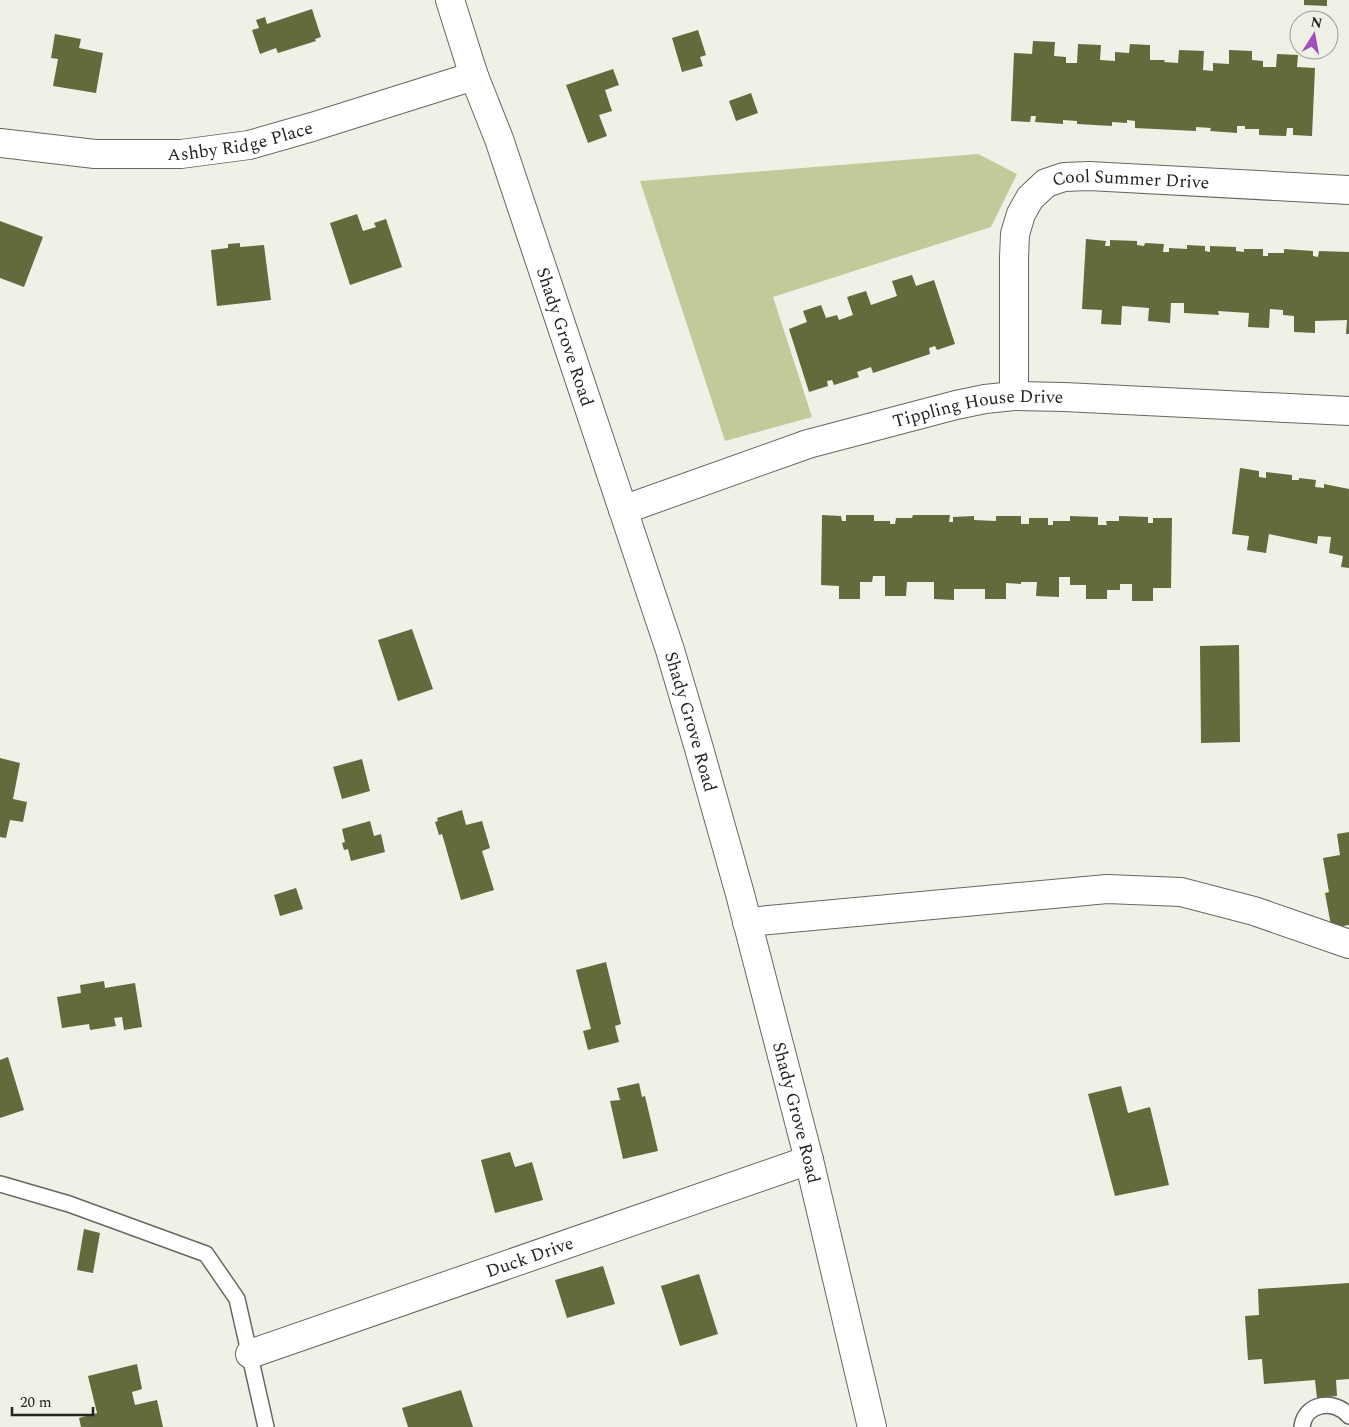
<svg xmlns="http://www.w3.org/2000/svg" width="1349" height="1427" font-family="Spectral,serif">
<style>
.green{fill:#c1ca98}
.building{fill:#636a3c}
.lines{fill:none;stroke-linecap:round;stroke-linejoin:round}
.lane-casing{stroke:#666860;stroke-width:18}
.street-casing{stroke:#666860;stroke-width:30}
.secondary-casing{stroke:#666860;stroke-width:30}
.lane{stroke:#fff;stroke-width:15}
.street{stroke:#fff;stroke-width:28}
.secondary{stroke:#fff;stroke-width:28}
.labels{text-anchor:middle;stroke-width:5;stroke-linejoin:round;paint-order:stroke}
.street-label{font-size:18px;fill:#232420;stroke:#eff1e7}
</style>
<rect width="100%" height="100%" fill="#eff1e7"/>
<polygon class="green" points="978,154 1017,174 991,227 773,297 812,417 725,441 640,181"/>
<g class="building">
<polygon points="1304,0 1327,0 1327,6 1304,5"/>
<polygon points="312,9 321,37 315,39 316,41 278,53 276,48 260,54 252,30 259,28 256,20 265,17 267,24"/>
<polygon points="698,30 706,55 700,57 703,66 682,72 672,38"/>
<polygon points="55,34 81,39 79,48 103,53 96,93 53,86 58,59 51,58"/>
<polygon points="1033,41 1055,42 1054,56 1066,57 1066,63 1077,63 1078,44 1101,45 1100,60 1115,61 1115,52 1129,53 1130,44 1150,45 1150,60 1165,60 1164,62 1178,63 1179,50 1204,51 1203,70 1213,71 1213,63 1229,64 1229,50 1252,51 1252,60 1263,61 1263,67 1276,67 1277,54 1298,55 1297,67 1315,68 1312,136 1293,135 1293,128 1287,128 1286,136 1259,135 1259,129 1245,129 1245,126 1237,126 1237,133 1210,131 1211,128 1196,127 1196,131 1135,128 1135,121 1127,120 1127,123 1112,122 1112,126 1077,124 1077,121 1063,120 1063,124 1035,122 1036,116 1031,116 1030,122 1011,121 1014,53 1032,54"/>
<polygon points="613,69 619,85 605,90 612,111 599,115 607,136 588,143 566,85"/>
<polygon points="751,93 758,113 736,121 729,101"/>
<polygon points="357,214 363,231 376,227 374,223 386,219 402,267 350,285 330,223"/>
<polygon points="0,221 43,237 24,287 0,278"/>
<polygon points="1086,239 1106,241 1105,246 1110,246 1110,240 1137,241 1137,245 1144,246 1145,243 1164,244 1163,252 1169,252 1169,248 1187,249 1187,245 1205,246 1205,251 1210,252 1210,246 1236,247 1236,251 1244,252 1244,249 1263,249 1263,256 1268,256 1268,253 1284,253 1284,249 1313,251 1313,256 1318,257 1319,251 1349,252 1349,334 1346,334 1347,320 1315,321 1315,333 1294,332 1294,316 1283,315 1283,310 1270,309 1269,328 1248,327 1249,313 1218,311 1219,315 1184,313 1184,303 1171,303 1170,323 1148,321 1149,308 1122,306 1121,325 1101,324 1102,310 1082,309"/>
<polygon points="240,243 240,247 264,245 271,300 217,306 211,250 228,248 228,244"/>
<polygon points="912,275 916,286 934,280 955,344 937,350 935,346 929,348 930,354 873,373 871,367 857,372 859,377 834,385 832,380 827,381 828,386 809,392 789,329 807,322 803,311 821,305 826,318 837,315 839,320 853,315 847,297 866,291 871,305 897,296 892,281"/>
<polygon points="1240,468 1259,471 1259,477 1266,478 1266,472 1292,475 1292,480 1299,480 1299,478 1316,480 1315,487 1324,488 1324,484 1349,489 1349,568 1341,567 1343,556 1329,553 1331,537 1318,536 1317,544 1269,534 1266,553 1247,550 1249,536 1232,534"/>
<polygon points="822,515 841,516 842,521 846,521 846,515 874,515 874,521 890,521 890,524 895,524 896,518 912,518 913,515 950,515 949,522 953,522 953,517 974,516 974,520 996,521 996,516 1021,516 1021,524 1029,524 1029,518 1048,518 1048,525 1053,525 1053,521 1070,521 1070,516 1098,517 1098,525 1107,525 1106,521 1119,521 1119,516 1148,517 1148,523 1153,523 1153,518 1172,518 1171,588 1153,588 1153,601 1132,601 1132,584 1120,584 1120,590 1107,590 1107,599 1086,599 1086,585 1070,585 1070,577 1059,577 1059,597 1036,596 1037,582 1021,582 1021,584 1006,583 1006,599 985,599 985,589 954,589 954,600 934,599 934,582 907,582 906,596 885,596 885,576 873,576 872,582 860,582 860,599 839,599 839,586 821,585"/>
<polygon points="412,629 433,689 398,701 378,640"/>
<polygon points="1239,645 1240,742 1201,743 1200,646"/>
<polygon points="0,758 20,763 13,799 27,802 23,822 10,820 6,838 0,837"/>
<polygon points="362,759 370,791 342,799 333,767"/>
<polygon points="462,810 466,825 482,821 490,848 482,851 494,890 461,900 442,834 439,835 435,822 438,821 437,818"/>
<polygon points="370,821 374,836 381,834 385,852 351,861 348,849 344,850 342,843 345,842 342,829"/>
<polygon points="1349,832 1349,925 1343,926 1343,930 1332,931 1325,893 1329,892 1323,858 1340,855 1337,834"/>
<polygon points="296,888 303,909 280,916 274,895"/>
<polygon points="606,962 621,1024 615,1026 619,1042 588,1050 583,1031 591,1029 576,970"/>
<polygon points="104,981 105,988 135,983 142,1027 124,1030 122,1017 114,1018 116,1026 90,1030 89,1024 62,1028 57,997 81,993 80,985"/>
<polygon points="8,1057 24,1110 0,1118 0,1060"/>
<polygon points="639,1083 642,1097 645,1096 658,1151 623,1159 610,1101 620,1100 617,1088"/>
<polygon points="1121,1086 1128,1113 1150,1107 1169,1185 1115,1196 1088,1094"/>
<polygon points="510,1152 515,1167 532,1162 543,1200 495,1213 481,1160"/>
<polygon points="84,1229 100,1233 93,1273 77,1270"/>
<polygon points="603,1266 615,1304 567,1318 555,1280"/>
<polygon points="699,1274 718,1334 680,1346 661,1286"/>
<polygon points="1349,1283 1349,1379 1336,1380 1337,1396 1317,1398 1315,1380 1264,1384 1262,1359 1248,1360 1245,1316 1259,1315 1258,1289"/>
<polygon points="137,1364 142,1389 132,1392 135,1405 157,1400 163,1427 81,1427 79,1418 97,1413 88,1376"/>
<polygon points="461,1390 473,1427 408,1427 402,1408"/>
</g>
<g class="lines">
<g class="lane-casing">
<g id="lane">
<polyline points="0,1184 69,1204 206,1254 237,1299 266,1427"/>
<path d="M 1302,1427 C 1305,1402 1335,1399 1349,1416"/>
</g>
</g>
<g class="street-casing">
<g id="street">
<path id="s1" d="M 0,143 L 95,154 L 181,154 L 249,145 L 312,127 L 474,76"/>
<path id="s2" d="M 1014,396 L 1014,258 L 1015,234 L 1021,214 L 1030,198 L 1046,183 L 1064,177 L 1089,176 L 1349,190"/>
<path id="s3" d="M 623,510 L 808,444 L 956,405 L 985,399 L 1014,396 L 1064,397 L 1349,411"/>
<polyline points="747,922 1107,889 1181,892 1254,911 1349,944"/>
<path id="s4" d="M 250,1354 L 809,1160"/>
</g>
</g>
<g class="secondary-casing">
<g id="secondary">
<path id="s5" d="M 450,0 L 474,76 L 499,139 L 670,650 L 698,745 L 740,894 L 809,1160 L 872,1427"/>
</g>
</g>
<use href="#lane" class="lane"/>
<use href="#street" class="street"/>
<use href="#secondary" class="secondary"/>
</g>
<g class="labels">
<g class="street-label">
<text dy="6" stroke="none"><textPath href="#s1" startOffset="242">Ashby Ridge Place</textPath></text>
<text dy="6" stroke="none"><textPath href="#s2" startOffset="309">Cool Summer Drive</textPath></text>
<text dy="6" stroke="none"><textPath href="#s5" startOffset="356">Shady Grove Road</textPath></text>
<text dy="6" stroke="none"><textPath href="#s3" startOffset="371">Tippling House Drive</textPath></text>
<text dy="6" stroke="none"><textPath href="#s5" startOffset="761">Shady Grove Road</textPath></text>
<text dy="6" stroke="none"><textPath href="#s5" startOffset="1166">Shady Grove Road</textPath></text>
<text dy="6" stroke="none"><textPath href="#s4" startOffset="296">Duck Drive</textPath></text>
</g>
</g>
<g transform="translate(1314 35) rotate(11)"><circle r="24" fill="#eff1e7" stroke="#9d9f97"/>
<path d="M0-4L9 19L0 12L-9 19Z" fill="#a24fbe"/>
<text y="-8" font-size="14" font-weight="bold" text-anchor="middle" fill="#232420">N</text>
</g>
<path d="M12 1407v8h81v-8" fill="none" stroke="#232420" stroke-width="2.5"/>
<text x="20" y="1407" font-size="15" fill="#232420" stroke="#eff1e7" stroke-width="4" paint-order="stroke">20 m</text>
</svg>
